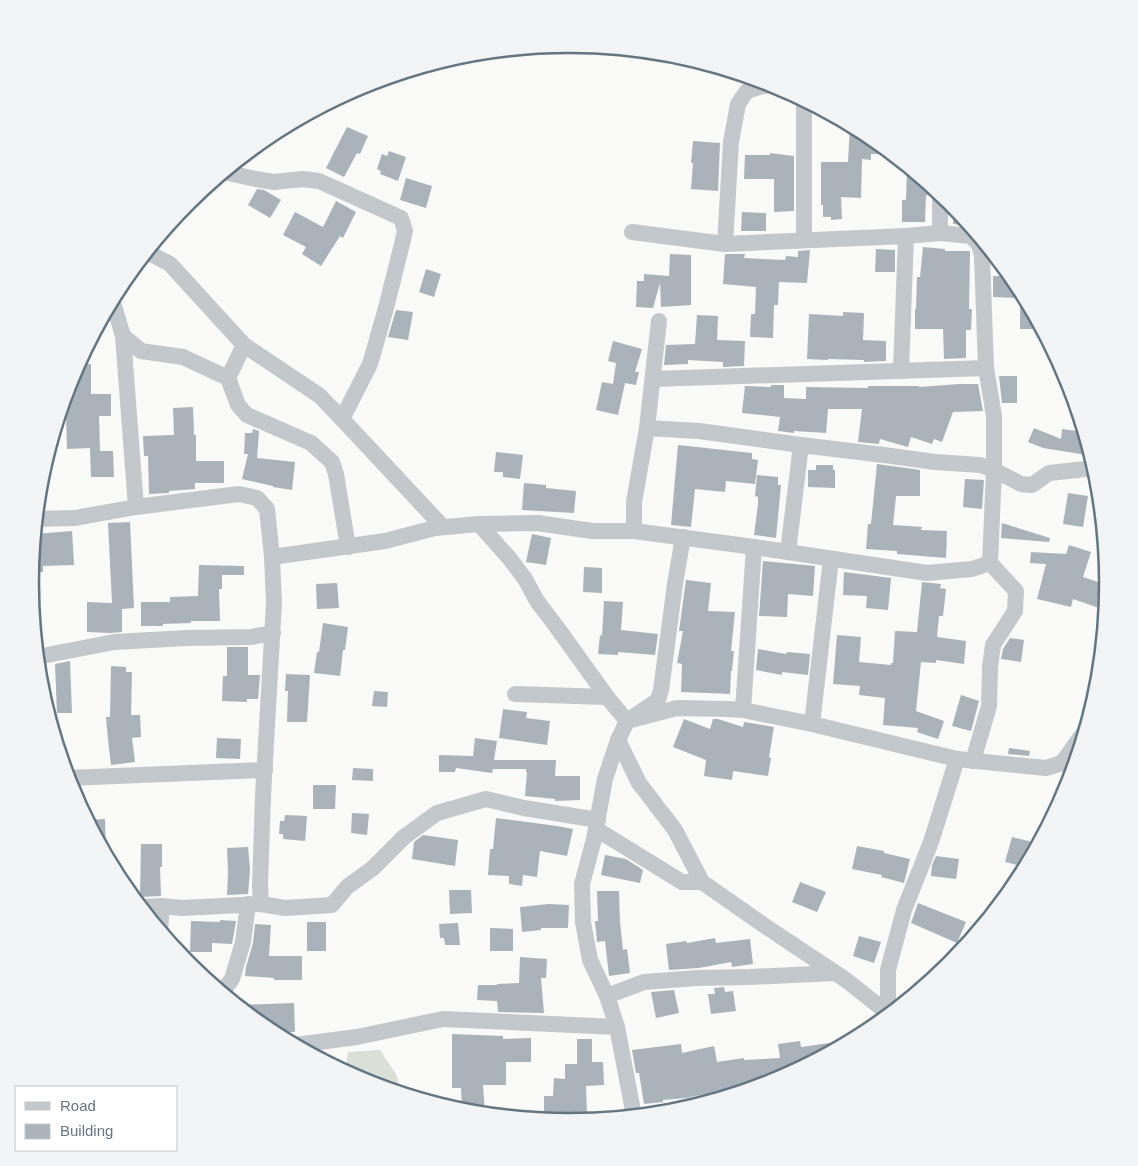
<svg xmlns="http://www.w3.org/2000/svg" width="1138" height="1166" font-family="Helvetica,sans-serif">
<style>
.green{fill:#dadfd7}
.building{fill:#aab3b9}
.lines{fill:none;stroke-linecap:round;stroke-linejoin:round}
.minor{stroke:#c3c8cc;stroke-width:16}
.rim{fill:none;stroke:#657683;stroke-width:2.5}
</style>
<rect width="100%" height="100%" fill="#fafaf8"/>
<polygon class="green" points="380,1050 397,1076 400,1092 362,1081 345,1072 348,1052"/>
<g class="building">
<polygon points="850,125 869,135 892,154 871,154 871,160 862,159 861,198 841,197 842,219 831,220 831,217 823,217 823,205 821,205 821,162 848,162"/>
<polygon points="347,127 368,136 360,154 357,153 344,177 326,168"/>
<polygon points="693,141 720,143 718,191 691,189 693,163 691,163"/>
<polygon points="389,151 406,157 398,181 380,174 381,171 377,169 382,154 387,156"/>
<polygon points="770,153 794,156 794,211 774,212 774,179 744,179 745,155 770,155"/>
<polygon points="907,166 928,184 928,195 926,195 925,222 902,222 902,200 906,200"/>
<polygon points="406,178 432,186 426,208 400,200"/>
<polygon points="257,189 264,190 281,200 270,218 248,205"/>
<polygon points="336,201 356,212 343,238 340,236 321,266 302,254 306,247 283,235 295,212 323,227"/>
<polygon points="953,205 963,217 970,226 953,224"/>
<polygon points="742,212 766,213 766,231 741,231"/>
<polygon points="923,247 945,249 945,251 970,251 969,309 972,309 971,330 966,330 966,358 944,359 943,329 915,329 915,309 916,309 917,277 920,277"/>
<polygon points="876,249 895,250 895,272 875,272"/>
<polygon points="810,250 807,283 779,282 778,305 774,305 773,338 750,337 751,314 755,314 756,287 723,284 725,254 745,254 744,258 785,260 786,256 798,257 798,251"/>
<polygon points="670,254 691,255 691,305 661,307 660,283 653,308 636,307 637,281 644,281 644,274 669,276"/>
<polygon points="426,269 441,274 434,297 419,292"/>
<polygon points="993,276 1011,276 1017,284 1042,329 1020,329 1020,298 993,297"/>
<polygon points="396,310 413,312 408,340 388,337"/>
<polygon points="843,312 864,313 863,340 886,341 886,361 864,362 864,360 828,359 828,360 807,359 809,314 843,316"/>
<polygon points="697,315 718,316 717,340 745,341 744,366 723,367 723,362 688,360 688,364 664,365 666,345 695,344"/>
<polygon points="613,341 642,349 635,372 639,372 636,385 625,383 618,415 596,410 602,382 613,384 616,363 608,361"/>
<polygon points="91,364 91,394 111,394 111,416 99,416 100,451 113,451 114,477 91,477 90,448 67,449 66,416 59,416 71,376 78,365"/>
<polygon points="999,376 1017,376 1017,403 1002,403"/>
<polygon points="959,384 978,384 983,411 953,412 942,442 934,439 932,444 911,437 908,447 880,439 879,444 858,442 862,409 828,409 826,433 794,431 794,433 778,431 780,417 742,413 745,386 771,387 771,385 784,385 784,398 806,399 806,387 868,388 868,386 919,386 919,387"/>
<polygon points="193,407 194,435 196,435 196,461 224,461 224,483 195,483 195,489 169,491 169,493 149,494 148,456 144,456 143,436 174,435 173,408"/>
<polygon points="1034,428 1061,439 1062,429 1084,432 1088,446 1087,455 1043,448 1028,442"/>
<polygon points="253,429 259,431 257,458 295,462 292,490 273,487 273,486 242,479 248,454 244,454 245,433 252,433"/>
<polygon points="678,445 752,453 752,459 758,460 755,484 726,481 725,492 695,489 691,527 671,525"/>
<polygon points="496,452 523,455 520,479 503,477 503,472 494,472"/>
<polygon points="877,464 920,470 920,496 896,496 893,525 922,527 921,530 947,531 946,558 897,554 897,551 866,549 868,524 871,524"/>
<polygon points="816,465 833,465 833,470 835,470 835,488 808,487 808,470 816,470"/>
<polygon points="757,475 778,477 778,485 781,485 776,538 754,535 758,504 758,497 755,496"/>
<polygon points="965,479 984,480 982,509 963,507"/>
<polygon points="524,483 546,485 546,488 576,491 574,513 522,510"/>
<polygon points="1068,493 1088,496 1083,527 1063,524"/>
<polygon points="130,522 134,608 122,609 122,632 110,633 87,632 87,602 112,603 108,523"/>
<polygon points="1002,523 1050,538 1049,542 1001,538"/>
<polygon points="72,531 74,565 43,566 43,572 31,572 35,534"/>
<polygon points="532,534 551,538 546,565 526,562"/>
<polygon points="1069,545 1091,552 1083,577 1107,585 1099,608 1073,599 1071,607 1037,599 1046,564 1030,563 1031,552 1066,554"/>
<polygon points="763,561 815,566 813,596 788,594 787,617 759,616"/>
<polygon points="199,565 244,566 244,575 222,575 222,589 219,589 220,621 191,621 191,623 163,624 163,626 141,626 141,602 170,602 170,597 198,596"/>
<polygon points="584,567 602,568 602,593 583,592"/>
<polygon points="844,572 891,578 888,610 866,608 867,596 843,595"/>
<polygon points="686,580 711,583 708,611 735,612 731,651 734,651 732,671 731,671 730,694 681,692 682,664 677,663 683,631 679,631"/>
<polygon points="922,582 941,584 940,588 946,589 943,616 939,616 937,637 966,641 964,664 936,660 936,663 921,662 916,711 944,721 938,739 917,732 918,728 883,725 885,698 859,695 860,686 833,684 837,635 861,637 859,662 891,665 891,663 893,663 895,631 917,632"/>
<polygon points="337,583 339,608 317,609 316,584"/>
<polygon points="604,601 623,602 621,630 658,634 655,655 618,652 618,655 598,654 600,635 602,636"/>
<polygon points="323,623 348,627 345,650 343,650 340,676 314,673 317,652 319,652"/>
<polygon points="1010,638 1024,640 1021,662 1001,659 1003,649"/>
<polygon points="227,647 248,647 248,675 260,675 258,699 247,699 247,702 222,701 223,676 227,676"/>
<polygon points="758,649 786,654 787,652 810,654 808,675 782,672 782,675 756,670"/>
<polygon points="70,661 72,713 57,713 55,664"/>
<polygon points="111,666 126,667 126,672 132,672 131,715 140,715 141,737 132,738 135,762 111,765 108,740 106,717 110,717"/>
<polygon points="286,674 310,675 307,722 287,722 288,691 285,691"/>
<polygon points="374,691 388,692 387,707 372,706"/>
<polygon points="961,695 979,701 971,731 952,726"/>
<polygon points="503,709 527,712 526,718 550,721 547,745 499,738"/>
<polygon points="684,719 710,729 713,719 718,719 743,727 744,722 774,727 769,757 771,758 768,776 733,771 732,780 704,776 706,760 673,747"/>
<polygon points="217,738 241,739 240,759 216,758"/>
<polygon points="475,738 497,741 494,760 556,760 555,776 580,776 580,800 555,801 555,799 525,796 527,772 526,772 526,769 493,769 492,773 456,768 455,772 439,772 439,755 473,756"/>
<polygon points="1009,748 1030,751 1029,756 1008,754"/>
<polygon points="353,768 373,769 373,781 352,780"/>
<polygon points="313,785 336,785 335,809 313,809"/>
<polygon points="352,813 369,814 367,835 351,833"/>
<polygon points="285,815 307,816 305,841 283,839 283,834 279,834 280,821 284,821"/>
<polygon points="496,818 557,826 573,829 567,856 540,851 537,877 523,875 522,886 509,884 509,876 488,875 490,849 493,849"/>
<polygon points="105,819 106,855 87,820"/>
<polygon points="423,835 458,840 455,866 412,859 414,842"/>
<polygon points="1012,837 1033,842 1025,867 1005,862"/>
<polygon points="141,844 162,844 162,867 160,867 161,896 140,897"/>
<polygon points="857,846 884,851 884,853 910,859 904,883 881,877 882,875 852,869"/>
<polygon points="248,847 250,870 248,894 227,895 228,872 227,848"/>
<polygon points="605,855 626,859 643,870 640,883 601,875"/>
<polygon points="936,856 959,859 956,879 931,876 932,865"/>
<polygon points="800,882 826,892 817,912 792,902"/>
<polygon points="449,890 471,890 472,913 450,914"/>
<polygon points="597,891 619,891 620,922 623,950 627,949 630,973 609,976 605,941 597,942 595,921 598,921"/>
<polygon points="918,903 966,922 957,943 911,923"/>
<polygon points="548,904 569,905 568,928 541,928 541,930 522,932 520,907"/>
<polygon points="220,920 236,921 232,944 212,943 212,952 190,952 191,921 220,922"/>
<rect x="307" y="922" width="19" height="29"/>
<polygon points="458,923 460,945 445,945 444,938 440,938 439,924"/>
<polygon points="255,924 271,925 269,956 302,956 302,980 274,980 274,978 245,976 246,967 253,943"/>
<polygon points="490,928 513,929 513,951 490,951"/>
<polygon points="859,936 881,942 874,963 853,956"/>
<polygon points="715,938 716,943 750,939 753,964 732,967 731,962 699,968 669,970 666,944 686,941 687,943"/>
<polygon points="520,957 547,959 546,978 541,978 544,1013 498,1012 497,1001 477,1000 478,985 497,985 497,984 519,983"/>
<polygon points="724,987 725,992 733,991 736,1011 711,1014 708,994 715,994 714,988"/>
<polygon points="674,990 679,1013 656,1018 651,992"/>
<polygon points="294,1003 295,1032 275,1033 275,1029 267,1029 238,1005"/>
<polygon points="452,1034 503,1036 503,1039 531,1038 531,1062 506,1062 506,1085 483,1085 485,1114 462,1111 461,1088 452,1088"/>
<polygon points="577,1039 592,1039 592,1062 603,1062 604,1085 586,1086 587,1114 544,1115 544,1096 553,1096 554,1078 565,1079 565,1064 577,1064"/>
<polygon points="850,1040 850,1041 779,1079 747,1081 747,1083 740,1084 741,1091 726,1096 725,1090 686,1098 663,1100 663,1102 644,1104 639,1073 636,1073 632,1050 681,1044 682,1053 714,1046 717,1062 744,1058 744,1060 780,1058 778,1044 800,1041 801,1047"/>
</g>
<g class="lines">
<g class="minor">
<polyline points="224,172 251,178 274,182 303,179 319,181 401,218 405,231 402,244 386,308 370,364 342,419"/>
<polyline points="632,232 725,244 906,236 940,233 971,236 979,244 982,256 986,368 994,416 994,470 990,563"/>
<polyline points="940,233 940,194"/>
<polyline points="804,240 804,101"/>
<polyline points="725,244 731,142 738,104 747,91 762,86 775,85"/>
<polyline points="147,252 170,264 244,345 320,396 342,419 443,527"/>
<polyline points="112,299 123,336 136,507"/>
<polyline points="123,336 141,351 183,357 228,378 238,405 247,415 311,443 332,462 336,474 348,547"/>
<polyline points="901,371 906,236"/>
<polyline points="228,378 244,345"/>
<polyline points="653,379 986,368"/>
<polyline points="647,428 659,321"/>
<polyline points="36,519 75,518 136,507 239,494 257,498 267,509 272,557 385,541 435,528 479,524 537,523 592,531 634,531 754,547 927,573 972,569 990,563 1016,591 1015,611 993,645 990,667 989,706 973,761"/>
<polyline points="479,524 510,559 525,579 537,601 556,626 607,697 627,721 677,708 728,709 743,710 812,724 957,759 1046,768 1062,763 1085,731"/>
<polyline points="634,531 634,502 647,428 699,431 801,445 884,455 935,462 980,465 994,470 1021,484 1032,485 1049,473 1095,468"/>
<polyline points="788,552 801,445"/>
<polyline points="37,657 114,642 187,638 251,637 273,633"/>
<polyline points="515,694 607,697"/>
<polyline points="743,710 754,547"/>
<polyline points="812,724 831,559"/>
<polyline points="618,740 639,783 675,830 702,882 765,926 846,980 889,1014"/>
<polyline points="68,778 265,770"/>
<polyline points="596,829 682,882 702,882"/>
<polyline points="261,904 285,908 332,905 347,887 373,868 404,837 437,813 486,799 524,808 598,820"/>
<polyline points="141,907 162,906 182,908 261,904 260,885 263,796 274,603 272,557"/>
<polyline points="160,930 162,906"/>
<polyline points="222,992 232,979 243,942 248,904"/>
<polyline points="607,996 644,982 697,978 749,977 835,973"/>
<polyline points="888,1013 888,970 904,910 931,842 957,759"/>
<polyline points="296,1045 357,1037 443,1019 617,1027"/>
<polyline points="634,1116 617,1027 607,996 590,960 583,922 582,884 594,839 605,779 618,740 627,721 658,700 661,690 675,584 683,537"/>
</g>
</g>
<path d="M0 0H1138V1166H0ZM39 583a530 530 0 1 1 1060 0a530 530 0 1 1-1060 0Z" fill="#f3f4f5" fill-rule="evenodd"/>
<path class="rim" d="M39 583a530 530 0 1 1 1060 0a530 530 0 1 1-1060 0Z"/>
<rect x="15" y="1086" width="162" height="65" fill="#ffffff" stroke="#c1c8cd"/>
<rect x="25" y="1102" width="25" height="8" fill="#c3c8cc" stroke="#c1c8cd"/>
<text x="60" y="1111" font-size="15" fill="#657683">Road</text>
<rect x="25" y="1124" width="25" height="15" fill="#aab3b9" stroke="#c1c8cd"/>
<text x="60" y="1136" font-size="15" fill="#657683">Building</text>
</svg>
